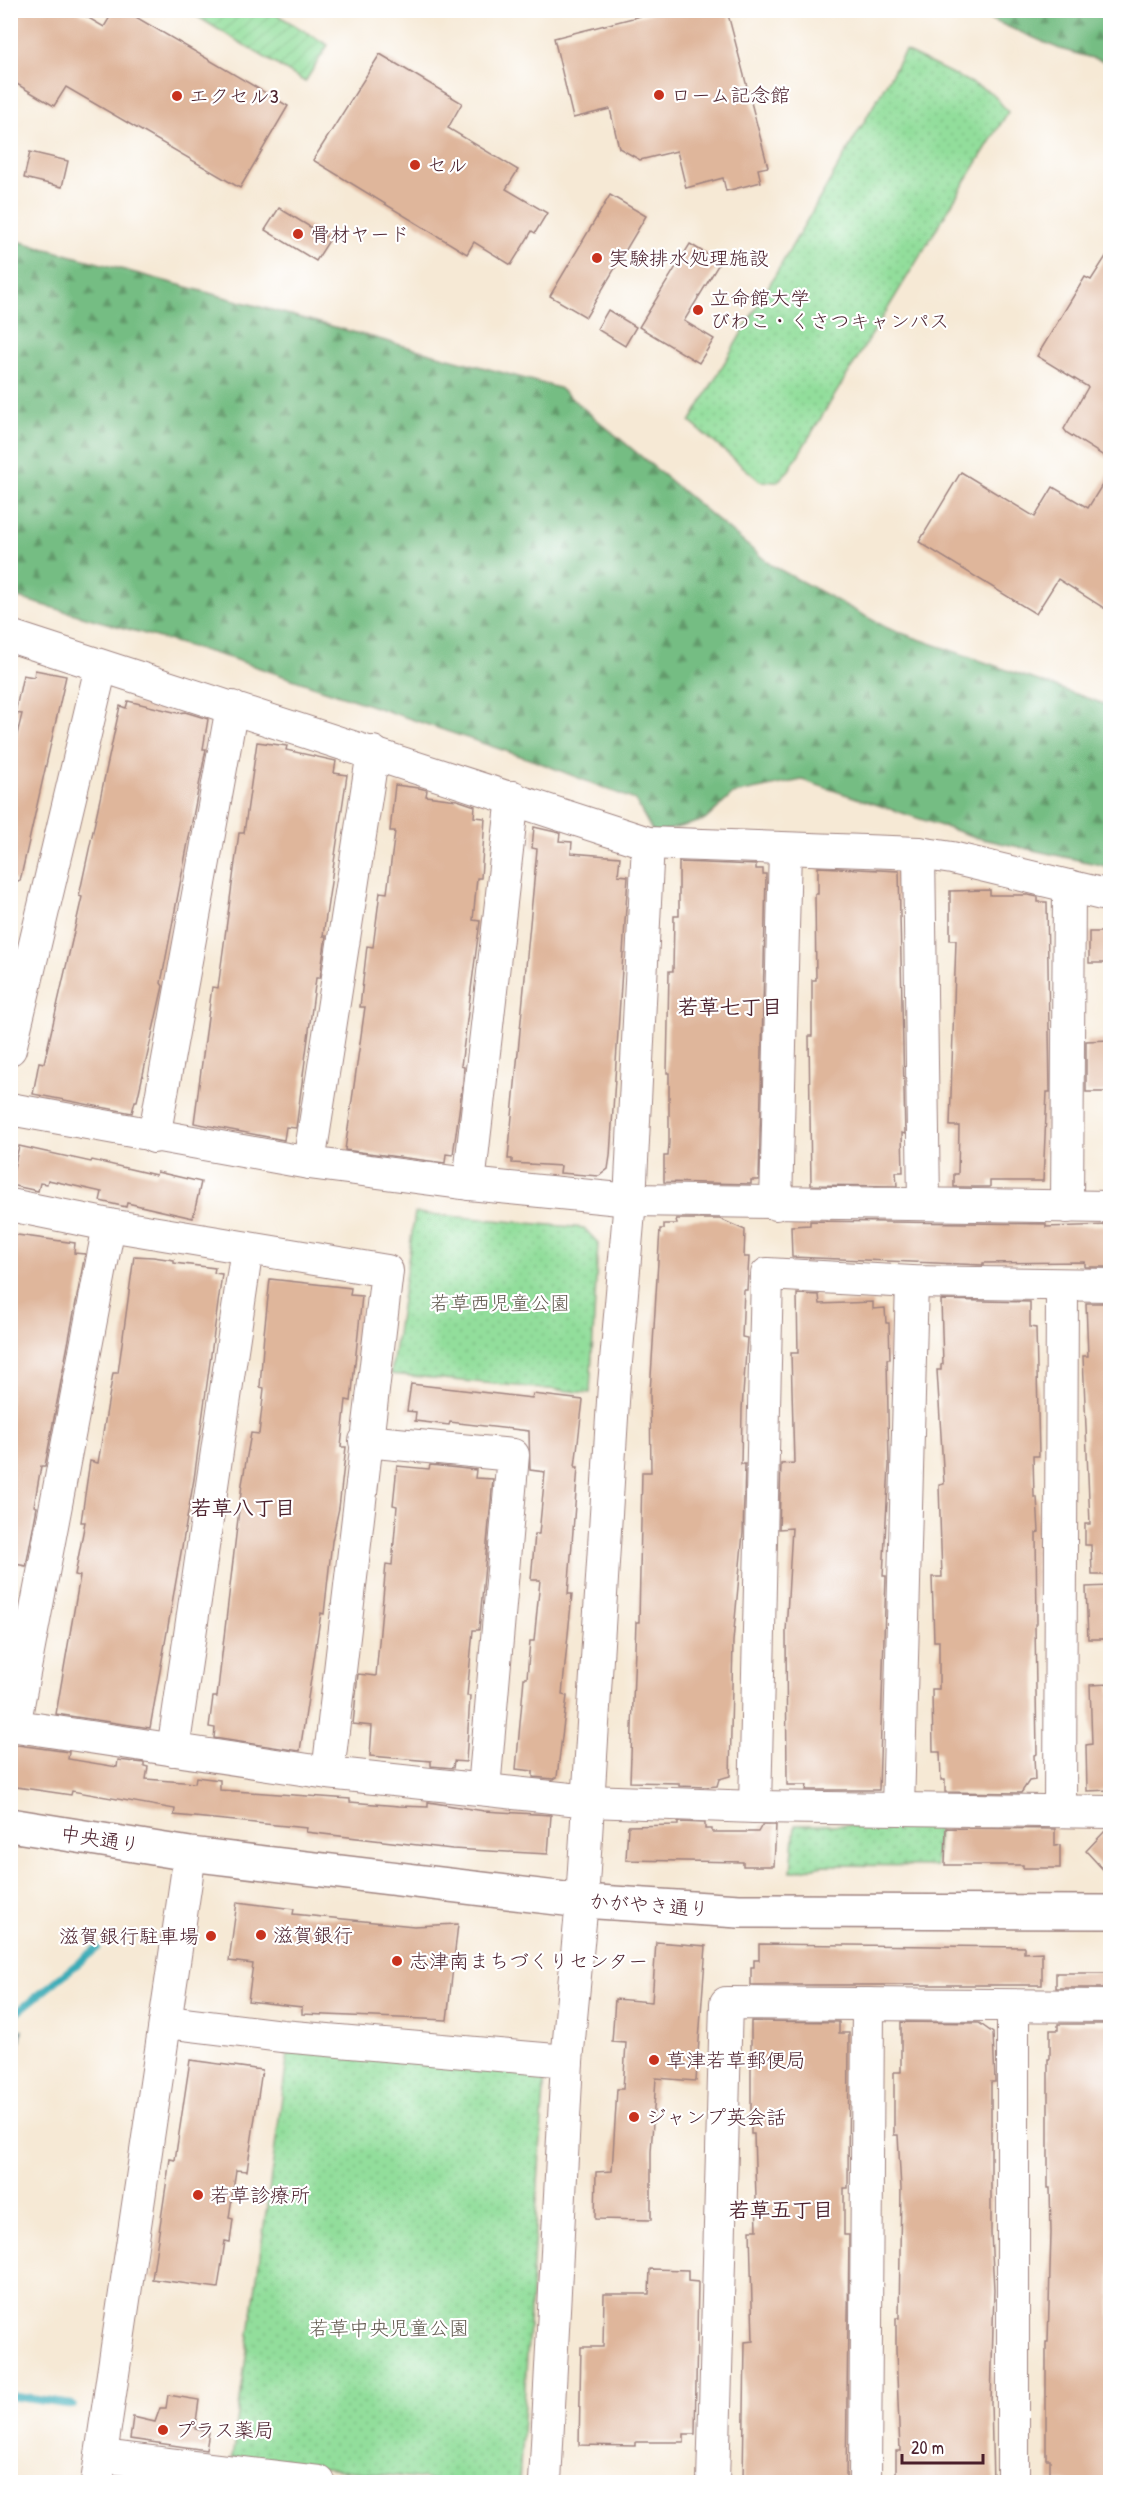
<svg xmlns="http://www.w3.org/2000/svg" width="1121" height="2493" font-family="'Patrick Hand','Klee One',sans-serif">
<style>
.grass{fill:url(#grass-dots);stroke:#6e7e63;stroke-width:1.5}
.forest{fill:url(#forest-firs);stroke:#606e57;stroke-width:1.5}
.garden{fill:url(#garden-furrows);stroke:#6e7e63;stroke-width:1.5}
.water{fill:url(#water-waves);stroke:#426671;stroke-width:1.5}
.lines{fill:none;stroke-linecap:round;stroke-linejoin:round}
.stream{stroke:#3bacb7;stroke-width:8}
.building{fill:#dfb69b}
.street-casing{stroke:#a08480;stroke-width:34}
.secondary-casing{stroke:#a08480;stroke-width:36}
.street{stroke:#fff;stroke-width:32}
.secondary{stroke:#fff;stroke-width:33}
.poi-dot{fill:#c8321e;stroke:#fff;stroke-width:2}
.labels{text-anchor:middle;stroke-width:4.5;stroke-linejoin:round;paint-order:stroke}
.poi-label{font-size:20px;fill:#4a1f2b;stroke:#fff;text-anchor:start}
.park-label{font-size:20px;fill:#60584d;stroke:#fff}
.street-label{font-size:20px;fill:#4a1f2b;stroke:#fff}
.neighbourhood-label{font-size:21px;font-weight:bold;fill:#4a1f2b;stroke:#fff}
</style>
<defs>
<pattern id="grass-dots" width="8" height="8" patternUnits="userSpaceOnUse" patternTransform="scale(1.5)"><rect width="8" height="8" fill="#92de9b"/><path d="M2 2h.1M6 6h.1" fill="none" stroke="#7fbe86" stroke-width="1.8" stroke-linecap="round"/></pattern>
<pattern id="forest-firs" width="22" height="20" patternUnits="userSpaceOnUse" patternTransform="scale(1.5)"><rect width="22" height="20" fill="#75bd83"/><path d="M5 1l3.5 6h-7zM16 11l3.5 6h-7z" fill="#62996b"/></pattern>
<pattern id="garden-furrows" width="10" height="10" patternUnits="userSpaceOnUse" patternTransform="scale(1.5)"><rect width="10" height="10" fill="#92de9b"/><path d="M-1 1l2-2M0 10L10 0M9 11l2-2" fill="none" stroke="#7fbe86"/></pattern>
<pattern id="water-waves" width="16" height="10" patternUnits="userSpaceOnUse" patternTransform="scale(1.5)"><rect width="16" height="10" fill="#3bacb7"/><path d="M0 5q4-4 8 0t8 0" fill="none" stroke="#348b95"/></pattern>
</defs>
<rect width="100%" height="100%" fill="#fff"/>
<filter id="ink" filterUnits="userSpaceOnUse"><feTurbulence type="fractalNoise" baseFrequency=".0167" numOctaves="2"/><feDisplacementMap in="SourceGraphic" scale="12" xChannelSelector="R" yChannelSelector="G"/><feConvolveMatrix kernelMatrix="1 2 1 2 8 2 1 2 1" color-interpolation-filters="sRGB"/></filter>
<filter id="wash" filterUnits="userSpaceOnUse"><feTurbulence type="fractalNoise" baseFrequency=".008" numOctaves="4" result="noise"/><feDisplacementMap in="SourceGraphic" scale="24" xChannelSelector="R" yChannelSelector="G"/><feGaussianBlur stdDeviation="1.35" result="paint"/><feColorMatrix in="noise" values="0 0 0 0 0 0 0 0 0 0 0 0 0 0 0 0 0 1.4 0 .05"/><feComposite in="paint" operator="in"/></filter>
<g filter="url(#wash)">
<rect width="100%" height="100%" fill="#f6e9d5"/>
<g class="grass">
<polygon points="905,51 992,93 1008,112 789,470 777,482 760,481 690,422"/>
<polygon points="415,1213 584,1228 598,1243 590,1393 391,1374"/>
<polygon points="938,1824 936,1866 824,1865 791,1872 795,1825"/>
<polygon points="289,2046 545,2074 519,2482 450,2482 232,2458"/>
</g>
<g class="forest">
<polygon points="971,11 1110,11 1110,63 1060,49"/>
<polygon points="10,239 559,388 771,565 887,628 1110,706 1110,867 978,838 802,780 733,794 705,820 654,834 635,800 538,762 230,658 11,596"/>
</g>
<polygon class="garden" points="188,11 271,11 328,45 305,82"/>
<polygon class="water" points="11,2028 22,2030 11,2109 10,2028"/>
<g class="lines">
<g class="stream">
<polyline points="10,2018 97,1948"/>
<polyline points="10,2396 73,2405"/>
</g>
</g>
<g id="blocks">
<g class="building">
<polygon points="10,10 75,10 104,27 114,10 124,10 288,106 240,188 66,87 54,106 10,80"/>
<polygon points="664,10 723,10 729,18 768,167 758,169 761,182 726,191 723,178 686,188 677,151 640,160 619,148 610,109 573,118 554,38"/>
<polygon points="380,54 462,103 448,128 518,170 506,189 547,213 535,233 532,231 511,265 474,242 467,254 313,160"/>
<polygon points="30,152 68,161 62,187 24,178"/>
<polygon points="610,195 646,216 586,317 550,296"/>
<polygon points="279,208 330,239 316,261 265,230"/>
<polygon points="690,244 720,262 684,321 714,339 699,363 639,327"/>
<polygon points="1110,250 1110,460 1067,433 1064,429 1088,387 1037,356 1085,277 1091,280"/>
<polygon points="608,310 636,327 625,346 597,329"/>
<polygon points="961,472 1035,517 1053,487 1088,508 1110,472 1110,612 1058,579 1036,614 919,542"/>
<polygon points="35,670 66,676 20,881 10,880 10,764 22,714 15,713 23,675 34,677"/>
<polygon points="128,701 178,713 185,712 208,719 203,749 206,749 161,983 163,986 137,1101 135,1101 132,1113 33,1094 39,1062 44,1063 82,897 79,896 120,706 126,708"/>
<polygon points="257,742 287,746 286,750 336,761 334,773 347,775 323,936 326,936 320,978 316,978 296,1128 286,1127 284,1140 194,1123 212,987 218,988 239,833 244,833"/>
<polygon points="395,785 419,788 427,790 426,796 457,800 475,806 474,817 485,818 481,878 477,878 473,920 480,921 461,1066 464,1067 463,1082 453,1155 446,1154 445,1163 345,1150 365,1007 360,1007 367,946 373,947 380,892 387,893 395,831 390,831"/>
<polygon points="534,827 560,833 559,841 572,842 571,853 620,857 618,875 628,876 610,1156 608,1169 599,1176 560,1173 561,1166 512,1163 512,1159 508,1159 537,849 532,848"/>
<polygon points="679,862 756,865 756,869 763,869 763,874 766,874 759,1180 751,1180 751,1184 664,1182 664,1156 668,1156 669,1143 669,1073 667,1073 669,971 673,971 674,916 679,916"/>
<polygon points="818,867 899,871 905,1134 902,1133 903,1172 896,1172 897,1186 811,1185 809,1036 812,1036 812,980 816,980 815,894 818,894"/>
<polygon points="990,890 990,895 1028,895 1038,897 1038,902 1047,902 1050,1092 1047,1092 1043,1181 990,1181 990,1187 954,1187 954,1174 958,1174 959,1126 950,1126 956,940 950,940 950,891"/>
<rect x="1089" y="932" width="21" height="31"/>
<polygon points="1110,1040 1110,1092 1086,1092 1086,1041"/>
<polygon points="19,1146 91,1162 92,1160 156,1175 157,1172 201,1182 193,1218 127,1203 126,1207 100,1201 102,1192 48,1180 47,1184 40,1183 38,1191 10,1185"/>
<polygon points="676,1219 720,1219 745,1230 744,1257 749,1257 747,1290 744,1290 742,1337 747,1338 742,1409 741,1464 745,1464 743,1533 733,1641 730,1776 719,1779 717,1786 706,1787 679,1786 679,1783 630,1782 636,1622 639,1622 642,1472 651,1472 650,1393 660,1229 664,1229 664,1224 677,1224"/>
<polygon points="810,1221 1046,1224 1046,1227 1110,1225 1110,1267 1085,1267 1085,1262 983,1263 983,1265 792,1257 791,1226 810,1225"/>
<polygon points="10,1234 75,1243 74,1253 85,1254 45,1466 41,1466 34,1506 37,1507 26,1566 10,1563"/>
<polygon points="134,1256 153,1257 174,1260 174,1263 215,1268 214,1273 222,1274 194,1479 150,1728 56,1714 80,1576 75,1575 85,1522 81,1522 90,1461 98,1463 113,1373 118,1373"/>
<polygon points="270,1279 351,1288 350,1295 362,1296 351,1401 346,1400 341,1447 346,1447 339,1508 332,1541 324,1614 321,1613 300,1751 214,1738 215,1728 209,1727 213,1697 217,1697 242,1484 251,1433 259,1434 264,1388 260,1387 264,1334"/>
<polygon points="797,1294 819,1295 820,1304 873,1302 873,1309 885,1308 886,1323 889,1323 890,1359 887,1359 889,1465 883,1576 886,1576 879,1790 806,1790 807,1785 787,1785 786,1632 792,1528 779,1529 781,1464 794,1463 791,1353 798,1353"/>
<polygon points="941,1300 1030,1302 1030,1327 1036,1328 1039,1456 1033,1456 1034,1497 1037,1497 1039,1532 1036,1533 1037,1624 1035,1624 1037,1754 1034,1755 1035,1780 1029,1781 1021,1793 945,1792 945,1780 941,1780 940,1752 933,1752 932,1689 939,1689 939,1641 934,1641 932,1577 942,1577 939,1485 944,1484 937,1370 941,1370 941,1365 943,1364"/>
<polygon points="1086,1303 1110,1303 1110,1575 1092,1575 1091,1545 1085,1545 1085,1524 1090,1524 1083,1356 1088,1356"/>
<polygon points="411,1384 532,1398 533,1394 583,1400 575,1467 578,1467 568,1594 572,1594 562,1695 567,1696 557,1777 554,1779 533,1777 533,1771 516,1769 524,1678 527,1678 530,1641 534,1641 540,1580 531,1580 535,1534 539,1534 545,1472 530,1470 529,1431 450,1422 449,1425 415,1421 416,1412 407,1411"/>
<polygon points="430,1465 476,1470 475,1478 493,1479 479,1630 473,1630 467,1696 470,1696 466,1762 454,1761 453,1768 431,1766 431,1761 370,1756 372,1726 353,1724 358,1674 376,1676 386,1564 392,1565 397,1506 393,1505 397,1466 429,1469"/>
<polygon points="1110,1586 1110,1639 1088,1639 1086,1587"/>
<polygon points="1110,1684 1110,1790 1087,1791 1086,1745 1092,1744 1090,1685"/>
<polygon points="10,1744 69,1752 68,1759 117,1767 118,1760 144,1763 144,1766 148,1767 146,1779 195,1783 196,1777 220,1780 220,1790 350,1799 350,1802 399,1806 428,1807 428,1802 484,1811 551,1815 548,1854 452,1849 306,1832 307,1828 174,1815 175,1809 72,1791 71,1795 10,1786"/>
<polygon points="678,1822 705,1823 705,1829 712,1829 712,1832 758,1832 762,1825 776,1825 774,1866 743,1866 743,1862 626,1860 628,1826 678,1825"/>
<polygon points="946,1828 1055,1829 1055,1846 1060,1845 1060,1868 1023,1868 1023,1865 945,1865"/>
<polygon points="1106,1830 1110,1830 1110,1877 1086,1851"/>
<polygon points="237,1902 294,1909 293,1914 414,1926 458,1924 447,2020 302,2014 302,2007 248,2001 253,1964 229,1961"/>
<polygon points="656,1942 706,1946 696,2081 656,2078 651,2152 651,2220 595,2219 596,2172 612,2171 617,2089 623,2089 626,2043 612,2042 615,1999 652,2002"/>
<polygon points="759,1944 1024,1947 1024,1953 1042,1952 1042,1985 751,1985 751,1967 754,1967 754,1960 759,1960"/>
<rect x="1056" y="1973" width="54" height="15"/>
<polygon points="751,2021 839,2022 839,2033 849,2033 848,2188 844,2188 844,2235 849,2235 846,2482 743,2482 745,2342 753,2341 750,2230 757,2230 754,2134 751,2134"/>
<polygon points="901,2022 979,2023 993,2033 995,2082 991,2082 991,2233 994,2289 991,2403 993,2482 896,2482 896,2451 900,2451 896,2350 896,2318 899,2318 901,2189 898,2135 894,2135 894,2072 901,2072"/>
<polygon points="1058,2024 1110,2024 1110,2482 1050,2482 1050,2459 1046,2459 1046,2342 1048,2342 1051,2233 1050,2188 1048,2188 1048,2059 1050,2059 1050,2030 1058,2030"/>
<polygon points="190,2060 262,2070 247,2171 236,2170 229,2218 233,2219 230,2242 225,2241 218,2288 152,2279 170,2159 175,2160"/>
<polygon points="650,2269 688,2270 688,2281 698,2282 695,2434 684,2434 684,2442 636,2442 636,2446 579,2445 581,2347 603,2347 604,2294 649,2294"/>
<polygon points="168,2395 199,2400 195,2429 209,2432 206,2450 130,2439 133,2417 155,2422 160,2408 166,2408"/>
</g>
</g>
</g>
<g filter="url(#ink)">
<use href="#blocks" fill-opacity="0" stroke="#a08480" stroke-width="1.5"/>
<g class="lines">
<g class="street-casing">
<g id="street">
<polyline points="10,636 648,843 919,853 952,858 1110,896"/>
<polyline points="919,853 924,1203"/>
<polyline points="10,1049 101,667"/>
<polyline points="10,1109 309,1163 469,1184 630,1200 1110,1207"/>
<polyline points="154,1137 232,707"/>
<polyline points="309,1163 373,752"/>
<polyline points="469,1184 513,797"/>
<polyline points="776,1204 785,849"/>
<polyline points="10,1205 109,1225 387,1271 328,1773"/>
<polyline points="1067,1207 1069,886"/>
<polyline points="365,1441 513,1455 484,1789"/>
<polyline points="10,1725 328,1773 589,1801 755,1807 1110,1812"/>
<polyline points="14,1726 109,1225"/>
<polyline points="173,1750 247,1248"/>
<polyline points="755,1807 767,1274 912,1282 1110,1285"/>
<polyline points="898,1808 912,1282"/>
<polyline points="1060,1811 1062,1286"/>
<polyline points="167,2022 282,2036 567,2061"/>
<polyline points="101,2456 319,2482"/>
<polyline points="97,2482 190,1854"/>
<polyline points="545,2482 567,2061 582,1901 614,1385 630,1200 648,843"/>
<polyline points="713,2482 726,2003 1110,2006"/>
<polyline points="865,2482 868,2004"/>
<polyline points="1013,2482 1013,2007"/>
</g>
</g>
<g class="secondary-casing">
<polyline id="secondary" points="10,1825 190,1854 582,1901 739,1911 1110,1912"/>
</g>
<use href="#street" class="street"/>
<use href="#secondary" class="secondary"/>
</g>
</g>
<g class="poi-dot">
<circle cx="659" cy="95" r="6"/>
<circle cx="177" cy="96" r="6"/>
<circle cx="415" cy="165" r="6"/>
<circle cx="298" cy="234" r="6"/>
<circle cx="597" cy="258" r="6"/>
<circle cx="698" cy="310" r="6"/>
<circle cx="261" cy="1935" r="6"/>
<circle cx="211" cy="1936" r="6"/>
<circle cx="397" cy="1961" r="6"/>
<circle cx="654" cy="2060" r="6"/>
<circle cx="634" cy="2117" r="6"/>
<circle cx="198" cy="2195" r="6"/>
<circle cx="163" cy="2430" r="6"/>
</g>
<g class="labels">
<g class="poi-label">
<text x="671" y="102">ローム記念館</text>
<text x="189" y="103">エクセル3</text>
<text x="427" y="172">セル</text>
<text x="310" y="241">骨材ヤード</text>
<text x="609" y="265">実験排水処理施設</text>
<text x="710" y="305">立命館大学<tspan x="710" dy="23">びわこ・くさつキャンパス</tspan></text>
<text x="273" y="1942">滋賀銀行</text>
<text x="199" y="1943" text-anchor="end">滋賀銀行駐車場</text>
<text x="409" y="1968">志津南まちづくりセンター</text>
<text x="666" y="2067">草津若草郵便局</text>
<text x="646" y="2124">ジャンプ英会話</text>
<text x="210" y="2202">若草診療所</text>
<text x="175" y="2437">プラス薬局</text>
</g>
<g class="park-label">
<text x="500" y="1310">若草西児童公園</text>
<text x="389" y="2335">若草中央児童公園</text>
</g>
<g class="street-label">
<text transform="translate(100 1839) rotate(9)" y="7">中央通り</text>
<text transform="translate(649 1905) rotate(4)" y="7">かがやき通り</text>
</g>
<g class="neighbourhood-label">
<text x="730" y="1014">若草七丁目</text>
<text x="243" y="1515">若草八丁目</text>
<text x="781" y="2217">若草五丁目</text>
</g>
</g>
<rect width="1121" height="2493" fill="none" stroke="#fff" stroke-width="36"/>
<path d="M902 2454v9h81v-9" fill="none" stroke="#4a1f2b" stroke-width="3"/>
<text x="911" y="2454" font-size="18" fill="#4a1f2b" stroke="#ffffff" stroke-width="4.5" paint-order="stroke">20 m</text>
</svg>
